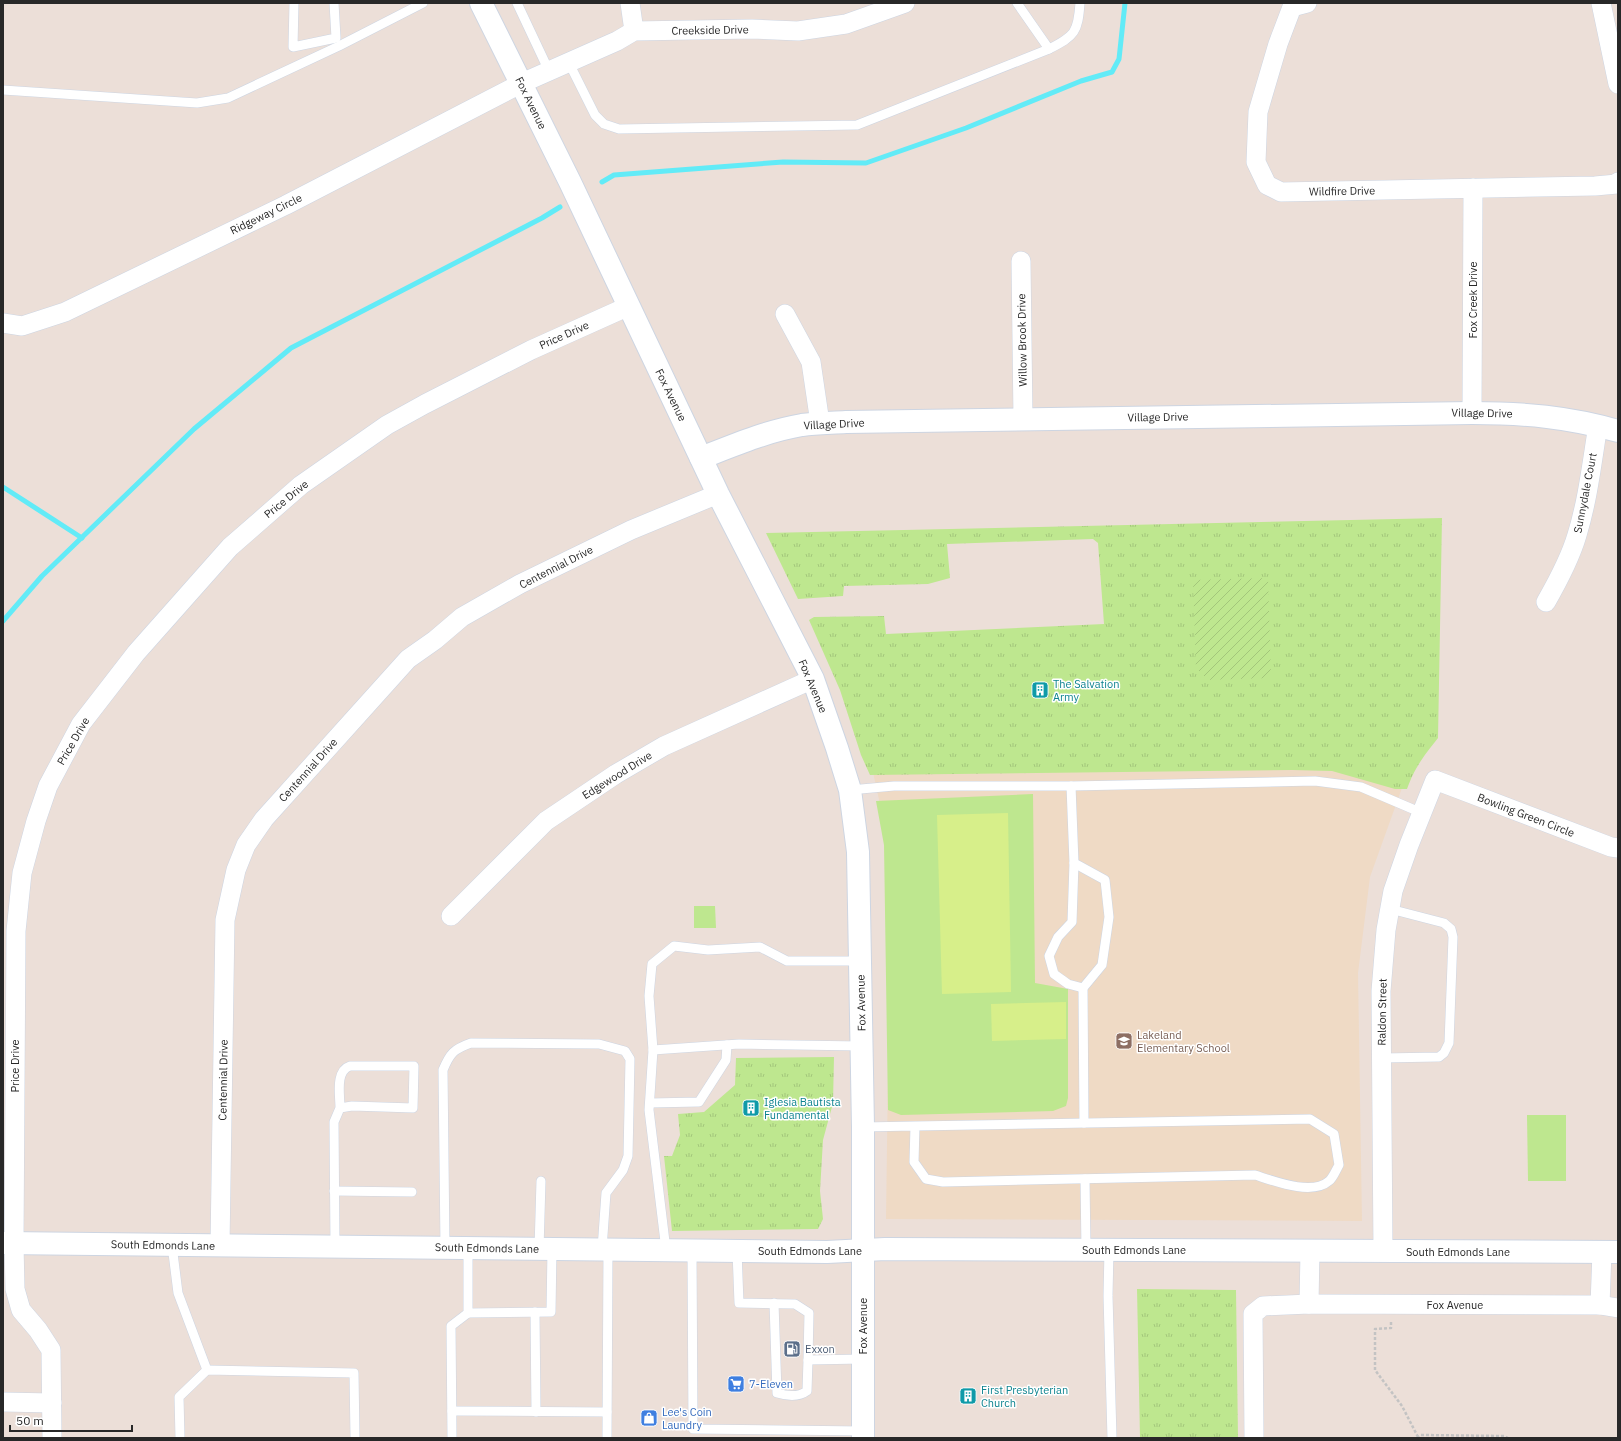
<svg xmlns="http://www.w3.org/2000/svg" width="1621" height="1441" font-family="'IBM Plex Sans',sans-serif">
<style>
.education{fill:#efdac5}
.grass{fill:url(#grass-tufts)}
.park{fill:#bee78f}
.garden{fill:url(#garden-furrows)}
.pitch{fill:#d7ef8a}
.lines{fill:none;stroke-linecap:round;stroke-linejoin:round}
.stream{stroke:#62ebf7;stroke-width:5}
.service-casing{stroke:#cdd5e2;stroke-width:10}
.minor-casing{stroke:#cdd5e2;stroke-width:20}
.tertiary-casing{stroke:#cdd5e2;stroke-width:24}
.secondary-casing{stroke:#cdd5e2;stroke-width:24}
.path{stroke:#c3c3c3;stroke-width:2.5;stroke-dasharray:3 2;stroke-linecap:butt}
.service{stroke:#fff;stroke-width:9}
.minor{stroke:#fff;stroke-width:19}
.tertiary{stroke:#fff;stroke-width:22}
.secondary{stroke:#fff;stroke-width:22}
.labels{text-anchor:middle;stroke-width:3;stroke-linejoin:round;paint-order:stroke}
.street-label{font-size:11px;fill:#282828;stroke:#fff}
.culture-label{font-size:11px;fill:#0d838f;stroke:#fff;text-anchor:start}
.education-label{font-size:11px;fill:#785e54;stroke:#fff;text-anchor:start}
.service-label{font-size:11px;fill:#4e5e75;stroke:#fff;text-anchor:start}
.shop-label{font-size:11px;fill:#366cbe;stroke:#fff;text-anchor:start}
</style>
<defs>
<pattern id="grass-tufts" width="24" height="20" patternUnits="userSpaceOnUse"><rect width="24" height="20" fill="#bee78f"/><path d="M3 7l-1-3M5 7V3M7 7l1-3M15 17l-1-3M17 17v-4M19 17l1-3" fill="none" stroke="#a3c67b"/></pattern>
<pattern id="garden-furrows" width="10" height="10" patternUnits="userSpaceOnUse"><rect width="10" height="10" fill="#bee78f"/><path d="M-1 1l2-2M0 10L10 0M9 11l2-2" fill="none" stroke="#a3c67b"/></pattern>
</defs>
<rect width="100%" height="100%" fill="#ecdfd8"/>
<polygon class="education" points="1324,754 1407,774 1370,877 1358,973 1362,1221 886,1219 890,924 886,832 871,763"/>
<g class="grass">
<path d="M 1442,518 L 1438,738 C 1423,757 1415,767 1407,789 L 1395,789 L 1332,771 L 1292,770 L 870,775 L 861,755 L 840,690 L 809,620 L 814,617 L 884,616 L 886,634 L 1104,624 L 1098,543 L 1093,539 L 947,544 L 950,578 L 928,584 L 844,586 L 843,596 L 798,599 L 766,533 Z"/>
<polygon points="834,1057 833,1103 823,1140 820,1191 823,1219 818,1229 672,1231 664,1156 672,1156 680,1135 678,1114 704,1112 735,1085 736,1058"/>
<polygon points="1137,1289 1236,1290 1238,1438 1140,1438"/>
</g>
<g class="park">
<polygon points="1033,794 1035,983 1068,989 1068,1098 1066,1106 1053,1111 901,1115 888,1110 884,845 876,801"/>
<polygon points="694,906 715,906 716,928 694,928"/>
<polygon points="1527,1115 1566,1115 1566,1181 1528,1181"/>
</g>
<polygon class="garden" points="1268,578 1271,678 1204,680 1204,671 1196,671 1193,580"/>
<g class="pitch">
<polygon points="1008,813 1011,992 942,994 937,815"/>
<polygon points="1066,1002 1066,1039 992,1041 991,1004"/>
</g>
<g class="lines">
<g class="stream">
<polyline points="602,182 614,175 783,162 866,163 966,128 1081,81 1112,72 1119,59 1125,3"/>
<polyline points="3,487 82,538"/>
<polyline points="3,621 42,576 194,429 291,348 542,218 560,207"/>
</g>
<g class="service-casing">
<g id="service">
<polyline points="294,3 293,47 336,38 334,3"/>
<polyline points="517,3 549,71"/>
<polyline points="1017,3 1049,49"/>
<path d="M 569,63 L 595,115 L 604,124 L 619,129 L 857,125 L 1049,49 C 1075,36 1078,32 1080,3"/>
<polyline points="3,90 197,103 228,98 339,46 423,3"/>
<polyline points="1071,786 1074,863 1105,880 1109,917 1102,965 1083,988 1084,1123"/>
<polyline points="850,790 894,786 1071,786 1315,781 1361,787 1422,813"/>
<polyline points="1074,863 1072,922 1058,937 1049,956 1054,974 1068,984 1083,988"/>
<polyline points="653,1050 649,996 652,964 674,946 708,950 760,947 787,961 860,961"/>
<polyline points="1382,1058 1439,1057 1444,1053 1449,1043 1453,937 1451,929 1444,923 1390,909"/>
<polyline points="650,1103 699,1102 726,1060 727,1045"/>
<path d="M 863,1127 L 915,1126 L 1310,1119 L 1334,1134 L 1339,1165 C 1336,1170 1333,1178 1329,1181 C 1312,1196 1274,1181 1255,1175 L 943,1182 L 926,1179 L 914,1162 L 915,1126"/>
<polyline points="1085,1179 1086,1250"/>
<polyline points="334,1191 412,1192"/>
<polyline points="172,1245 178,1293 207,1370"/>
<path d="M 335,1247 L 334,1122 L 340,1108 L 352,1106 L 413,1108 L 414,1066 L 350,1066 C 335,1071 340,1095 340,1108"/>
<path d="M 445,1248 L 443,1070 C 450,1053 454,1049 471,1043 L 599,1044 L 625,1051 L 630,1059 L 628,1156 L 623,1170 L 606,1193 L 602,1249"/>
<polyline points="539,1249 541,1181"/>
<polyline points="666,1250 649,1110 653,1050 739,1044 861,1046"/>
<polyline points="1109,1250 1108,1296 1112,1438"/>
<polyline points="692,1251 693,1429 863,1431"/>
<polyline points="737,1251 739,1303 795,1304 809,1313 808,1360 863,1359"/>
<path d="M 774,1303 L 777,1393 C 787,1396 799,1397 807,1391 L 808,1360"/>
<polyline points="535,1312 536,1412"/>
<polyline points="468,1313 551,1312 552,1249"/>
<polyline points="452,1411 607,1412"/>
<polyline points="180,1438 179,1397 207,1370 354,1373 355,1438"/>
<polyline points="452,1438 451,1326 468,1313 468,1248"/>
<polyline points="607,1438 608,1250"/>
</g>
</g>
<g class="minor-casing">
<g id="minor">
<polyline points="630,3 634,31"/>
<polyline points="1307,3 1292,7 1278,44 1258,112 1256,162 1267,185 1281,192 1595,186 1617,184 1618,182"/>
<polyline points="1601,3 1618,84"/>
<polyline points="1021,261 1023,419"/>
<polyline points="785,314 811,362 820,423"/>
<polyline points="3,323 22,326 65,312 286,205 522,83 617,41 634,31 752,29 798,31 846,24 905,3"/>
<polyline points="1472,413 1473,188"/>
<path d="M 1546,602 C 1558,581 1570,559 1577,535 C 1588,499 1592,462 1598,425"/>
<polyline points="451,916 546,821 616,774 664,746 813,679"/>
<polyline points="220,1246 225,920 236,870 246,845 264,819 408,659 435,640 462,617 520,584 631,530 718,494"/>
<polyline points="1383,1251 1381,991 1386,930 1393,891 1409,845 1435,780 1611,847 1618,848"/>
<polyline points="1309,1304 1310,1251"/>
<polyline points="1600,1305 1602,1252"/>
<polyline points="3,1402 52,1403"/>
<polyline points="52,1438 51,1350 38,1330 21,1310 15,1289 14,1244 16,931 22,873 36,821 48,786 81,724 136,653 230,547 301,485 387,425 425,404 531,350 629,306"/>
<polyline points="1254,1438 1253,1314 1263,1306 1309,1304 1600,1305 1618,1308"/>
</g>
</g>
<g class="tertiary-casing">
<g id="tertiary">
<path d="M 701,458 C 734,445 767,431 802,425 C 816,423 831,423 846,422 L 1472,413 C 1524,413 1568,417 1618,431"/>
<polyline points="3,1243 827,1252 885,1249 1618,1252"/>
</g>
</g>
<g class="secondary-casing">
<polyline id="secondary" points="481,3 570,182 718,494 813,679 837,748 850,790 858,852 863,1127 863,1438"/>
</g>
<g class="path">
<polyline points="1391,1322 1391,1328 1375,1329 1375,1370 1402,1406 1418,1437"/>
<polyline points="1417,1438 1421,1435 1504,1436 1508,1438"/>
</g>
<use href="#service" class="service"/>
<use href="#minor" class="minor"/>
<use href="#tertiary" class="tertiary"/>
<use href="#secondary" class="secondary"/>
</g>
<defs>
<g id="building-square" transform="scale(0.9)"><rect x="-9" y="-9" width="18" height="18" rx="4" fill="#0f9aa8" stroke="#fff"/><path d="M-4-6H4V6H1V3H-1V6H-4ZM-2.5-4.3h1.7v1.8h-1.7ZM.8-4.3h1.7v1.8H.8ZM-2.5-1h1.7V.8h-1.7ZM.8-1h1.7V.8H.8Z" fill="#fff"/></g>
<g id="school-square" transform="scale(0.9)"><rect x="-9" y="-9" width="18" height="18" rx="4" fill="#8d6e63" stroke="#fff"/><path d="M0-5L7-2L0 1L-7-2ZM-4 1L0 2.5L4 1V4Q0 6-4 4Z" fill="#fff"/></g>
<g id="fuel-square" transform="scale(0.9)"><rect x="-9" y="-9" width="18" height="18" rx="4" fill="#5c6f8a" stroke="#fff"/><path d="M-5.5-6h7V0h2V4h1.3V-2.5L3-4.5l.8-.8L6-3V5H2.5V1h-1V6h-7ZM-4.2-4.7v3.2H.2V-4.7Z" fill="#fff"/></g>
<g id="supermarket-square" transform="scale(0.9)"><rect x="-9" y="-9" width="18" height="18" rx="4" fill="#3f7fe0" stroke="#fff"/><path d="M-6-5.5h2.5l.6 2H6L4.5 2H-2.5L-4.4-4H-6ZM-1.5 3.2a1.3 1.3 0 1 0 .1 0ZM3 3.2a1.3 1.3 0 1 0 .1 0Z" fill="#fff"/></g>
<g id="shop-square" transform="scale(0.9)"><rect x="-9" y="-9" width="18" height="18" rx="4" fill="#3f7fe0" stroke="#fff"/><path d="M-5-2.5h2.3a2.7 3.5 0 0 1 5.4 0H5L5.5 6h-11ZM-1.5-2.5h3a1.5 2.3 0 0 0-3 0Z" fill="#fff"/></g>
</defs>
<g fill-rule="evenodd">
<use href="#building-square" x="1040" y="690"/>
<use href="#school-square" x="1124" y="1041"/>
<use href="#building-square" x="751" y="1108"/>
<use href="#fuel-square" x="792" y="1349"/>
<use href="#supermarket-square" x="736" y="1384"/>
<use href="#building-square" x="968" y="1396"/>
<use href="#shop-square" x="649" y="1418"/>
</g>
<g class="labels">
<g class="street-label">
<text transform="translate(710 30) rotate(-1)" y="4">Creekside Drive</text>
<text transform="translate(531 103) rotate(64)" y="4">Fox Avenue</text>
<text transform="translate(1342 191) rotate(-1)" y="4">Wildfire Drive</text>
<text transform="translate(266 214) rotate(-26)" y="4">Ridgeway Circle</text>
<text transform="translate(1473 300) rotate(-90)" y="4">Fox Creek Drive</text>
<text transform="translate(564 335) rotate(-24)" y="4">Price Drive</text>
<text transform="translate(1022 340) rotate(-91)" y="4">Willow Brook Drive</text>
<text transform="translate(671 395) rotate(64)" y="4">Fox Avenue</text>
<text transform="translate(1482 413) rotate(1)" y="4">Village Drive</text>
<text transform="translate(1158 417) rotate(-1)" y="4">Village Drive</text>
<text transform="translate(834 424) rotate(-3)" y="4">Village Drive</text>
<text transform="translate(1585 493) rotate(-79)" y="4">Sunnydale Court</text>
<text transform="translate(286 499) rotate(-39)" y="4">Price Drive</text>
<text transform="translate(556 567) rotate(-27)" y="4">Centennial Drive</text>
<text transform="translate(813 686) rotate(67)" y="4">Fox Avenue</text>
<text transform="translate(73 741) rotate(-60)" y="4">Price Drive</text>
<text transform="translate(308 770) rotate(-48)" y="4">Centennial Drive</text>
<text transform="translate(617 775) rotate(-32)" y="4">Edgewood Drive</text>
<text transform="translate(1526 815) rotate(21)" y="4">Bowling Green Circle</text>
<text transform="translate(861 1003) rotate(-91)" y="4">Fox Avenue</text>
<text transform="translate(1382 1012) rotate(-89)" y="4">Raldon Street</text>
<text transform="translate(15 1066) rotate(-90)" y="4">Price Drive</text>
<text transform="translate(223 1080) rotate(-89)" y="4">Centennial Drive</text>
<text transform="translate(163 1245) rotate(1)" y="4">South Edmonds Lane</text>
<text transform="translate(487 1248) rotate(1)" y="4">South Edmonds Lane</text>
<text x="1134" y="1254">South Edmonds Lane</text>
<text x="810" y="1255">South Edmonds Lane</text>
<text x="1458" y="1256">South Edmonds Lane</text>
<text x="1455" y="1309">Fox Avenue</text>
<text transform="translate(863 1326) rotate(-90)" y="4">Fox Avenue</text>
</g>
<g class="culture-label">
<text x="1053" y="688">The Salvation<tspan x="1053" dy="13">Army</tspan></text>
<text x="764" y="1106">Iglesia Bautista<tspan x="764" dy="13">Fundamental</tspan></text>
<text x="981" y="1394">First Presbyterian<tspan x="981" dy="13">Church</tspan></text>
</g>
<g class="education-label">
<text x="1137" y="1039">Lakeland<tspan x="1137" dy="13">Elementary School</tspan></text>
</g>
<g class="service-label">
<text x="805" y="1353">Exxon</text>
</g>
<g class="shop-label">
<text x="749" y="1388">7-Eleven</text>
<text x="662" y="1416">Lee's Coin<tspan x="662" dy="13">Laundry</tspan></text>
</g>
</g>
<rect width="1621" height="1441" fill="none" stroke="#282828" stroke-width="8"/>
<path d="M10 1425v6h122v-6" fill="none" stroke="#282828" stroke-width="2"/>
<text x="16" y="1425" font-size="12" fill="#282828" stroke="#ffffff" stroke-width="3" paint-order="stroke">50 m</text>
</svg>
